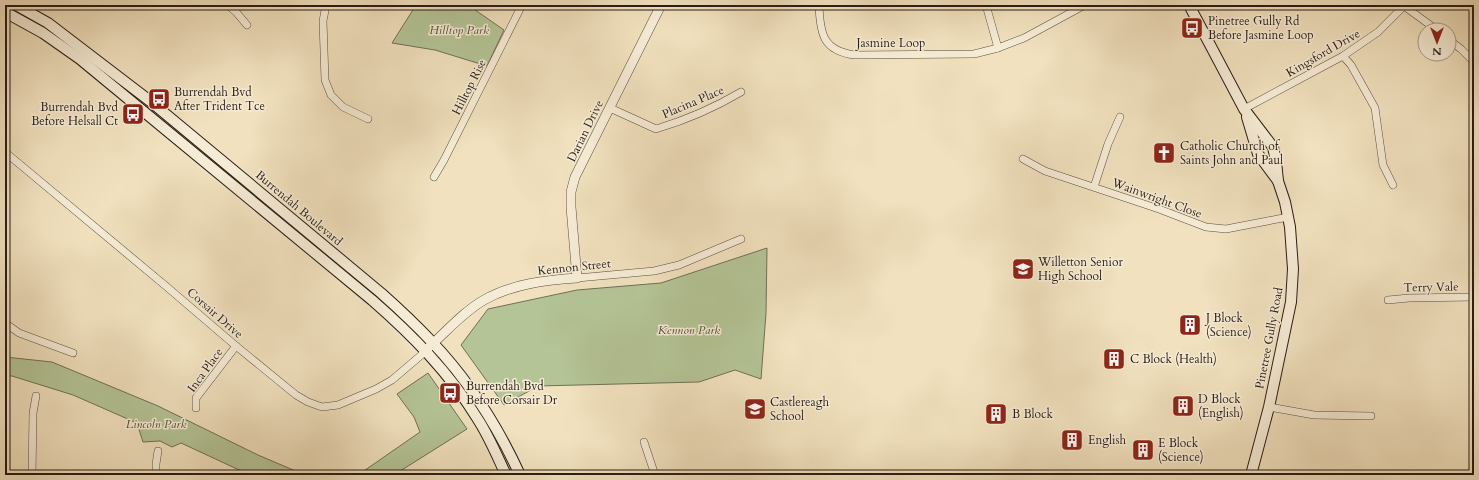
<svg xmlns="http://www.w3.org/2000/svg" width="1479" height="480" font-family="Cardo,serif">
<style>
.green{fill:#b4c496;stroke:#6e7056}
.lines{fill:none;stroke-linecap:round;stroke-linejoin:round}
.minor-casing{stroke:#5b4d3f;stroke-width:8}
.tertiary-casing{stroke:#5b4d3f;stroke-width:10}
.secondary-casing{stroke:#291c15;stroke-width:12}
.minor{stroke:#f6ecd5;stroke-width:7}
.tertiary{stroke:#f6ecd5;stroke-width:9}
.secondary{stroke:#f6ecd5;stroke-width:10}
.labels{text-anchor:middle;stroke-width:3;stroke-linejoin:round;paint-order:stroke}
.poi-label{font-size:12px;fill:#291c15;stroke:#f6ecd5;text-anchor:start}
.park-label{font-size:12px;font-style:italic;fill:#534e3c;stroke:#f6ecd5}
.street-label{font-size:12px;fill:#291c15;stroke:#f6ecd5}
</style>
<rect width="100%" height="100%" fill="#f1e1be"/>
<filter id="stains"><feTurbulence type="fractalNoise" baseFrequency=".005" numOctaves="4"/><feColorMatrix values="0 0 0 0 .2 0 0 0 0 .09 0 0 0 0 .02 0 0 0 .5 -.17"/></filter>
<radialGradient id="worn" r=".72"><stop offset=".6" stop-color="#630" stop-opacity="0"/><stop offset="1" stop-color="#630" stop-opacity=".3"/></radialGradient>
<g class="green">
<polygon points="416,5 468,5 504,30 487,66 435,50 392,43"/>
<polygon points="767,248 766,313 761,379 735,370 699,382 538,386 504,405 461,345 488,309 577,290 661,283"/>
<polygon points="5,357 52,362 158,406 258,455 305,475 250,475 181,443 172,447 160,441 143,442 137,423 73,395 12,376 5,376"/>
<polygon points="428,373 467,429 397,473 397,475 358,475 420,432 414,417 397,394"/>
</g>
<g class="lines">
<g class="minor-casing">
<g id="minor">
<polyline points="228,5 236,12 247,25"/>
<polyline points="326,5 323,21 325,80 331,95 343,107 368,119"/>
<path d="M 819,5 C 820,34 823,51 855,55 L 974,54 L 998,48 L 1024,38 L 1085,5"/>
<polyline points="986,5 998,48"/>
<polyline points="1404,6 1437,30"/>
<polyline points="1449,40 1461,49 1474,62"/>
<polyline points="1343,56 1351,65 1375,108 1383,165 1393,185"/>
<path d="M 610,108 L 656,129 C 686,120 714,108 741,92"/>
<polyline points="1244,109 1343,56 1378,32 1405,5"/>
<polyline points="5,152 167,287 236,346 296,395 308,402 322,407 338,405 376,389 392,380 426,351"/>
<polyline points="1023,159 1045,171 1159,209 1206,227 1226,229 1288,217"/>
<polyline points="434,177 444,160 522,5"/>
<polyline points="1094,187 1108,144 1120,117"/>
<polyline points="577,278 654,271 679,265 741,239"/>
<polyline points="1388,300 1409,298 1474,297"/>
<polyline points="5,323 19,333 73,353"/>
<polyline points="1269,407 1314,415 1371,416"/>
<polyline points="196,408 196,398 236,346"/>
<polyline points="644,442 655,475"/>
<polyline points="32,475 33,413 36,396"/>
<polyline points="156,475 156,464 158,451"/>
</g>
</g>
<g class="tertiary-casing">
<path id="tertiary" d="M 428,348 C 446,332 463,312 484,300 C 512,284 546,280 577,278 L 571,207 L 571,192 L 575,177 L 661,5"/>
</g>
<g class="secondary-casing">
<g id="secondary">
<path d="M 16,5 L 48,23 L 150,101 L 381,293 C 399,309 416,325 432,342 C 469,381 498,427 520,475"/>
<polyline points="1189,5 1244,109 1273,147 1276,161 1278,181 1285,202 1290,227 1293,269 1291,302 1269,407 1251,475"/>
<path d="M 5,12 L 43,33 L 80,59 L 372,300 C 412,335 449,372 477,418 C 489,436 497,456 506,475"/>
<polyline points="1247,117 1258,154 1278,181"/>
</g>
</g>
<use href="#minor" class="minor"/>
<use href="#tertiary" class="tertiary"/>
<use href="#secondary" class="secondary"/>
</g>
<defs>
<g id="bus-square" transform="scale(1.15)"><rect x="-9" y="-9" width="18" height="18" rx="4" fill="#8f2418" stroke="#f6ecd5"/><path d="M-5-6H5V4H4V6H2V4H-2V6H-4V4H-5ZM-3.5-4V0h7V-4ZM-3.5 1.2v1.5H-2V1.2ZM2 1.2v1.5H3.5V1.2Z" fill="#fff"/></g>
<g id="church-square" transform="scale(1.15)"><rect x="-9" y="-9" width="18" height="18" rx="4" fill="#8f2418" stroke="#f6ecd5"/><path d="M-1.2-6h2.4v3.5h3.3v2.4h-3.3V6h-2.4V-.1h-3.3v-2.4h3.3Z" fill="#fff"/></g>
<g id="school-square" transform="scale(1.15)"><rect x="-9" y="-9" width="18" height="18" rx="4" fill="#8f2418" stroke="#f6ecd5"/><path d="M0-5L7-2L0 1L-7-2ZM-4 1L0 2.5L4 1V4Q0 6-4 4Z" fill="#fff"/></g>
<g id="building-square" transform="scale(1.15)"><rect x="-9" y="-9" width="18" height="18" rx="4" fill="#8f2418" stroke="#f6ecd5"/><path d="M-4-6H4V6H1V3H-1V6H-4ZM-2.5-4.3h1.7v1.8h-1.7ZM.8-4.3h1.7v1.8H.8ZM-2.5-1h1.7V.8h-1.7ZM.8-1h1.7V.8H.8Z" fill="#fff"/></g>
</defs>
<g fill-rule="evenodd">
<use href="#bus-square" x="1192" y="28"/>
<use href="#bus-square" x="159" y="99"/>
<use href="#bus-square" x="133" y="114"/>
<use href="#church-square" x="1164" y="153"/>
<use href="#school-square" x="1023" y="269"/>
<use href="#building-square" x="1190" y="325"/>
<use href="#building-square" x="1114" y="359"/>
<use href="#bus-square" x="450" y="393"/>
<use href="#building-square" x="1183" y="406"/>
<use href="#school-square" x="755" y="409"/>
<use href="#building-square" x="996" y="414"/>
<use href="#building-square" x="1072" y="440"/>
<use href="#building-square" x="1143" y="450"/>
</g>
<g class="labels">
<g class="poi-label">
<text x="1208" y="25">Pinetree Gully Rd<tspan x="1208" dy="14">Before Jasmine Loop</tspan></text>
<text x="174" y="96">Burrendah Bvd<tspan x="174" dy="14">After Trident Tce</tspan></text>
<text x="118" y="111" text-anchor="end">Burrendah Bvd<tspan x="118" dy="14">Before Helsall Ct</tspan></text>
<text x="1180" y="150">Catholic Church of<tspan x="1180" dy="14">Saints John and Paul</tspan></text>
<text x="1038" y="266">Willetton Senior<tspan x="1038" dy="14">High School</tspan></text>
<text x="1206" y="322">J Block<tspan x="1206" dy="14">(Science)</tspan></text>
<text x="1130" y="363">C Block (Health)</text>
<text x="466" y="390">Burrendah Bvd<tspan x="466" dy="14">Before Corsair Dr</tspan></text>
<text x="1198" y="403">D Block<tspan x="1198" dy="14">(English)</tspan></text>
<text x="770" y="406">Castlereagh<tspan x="770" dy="14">School</tspan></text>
<text x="1012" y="418">B Block</text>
<text x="1088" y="444">English</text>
<text x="1158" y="447">E Block<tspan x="1158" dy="14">(Science)</tspan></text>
</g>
<g class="park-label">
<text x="459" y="34">Hilltop Park</text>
<text x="689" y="334">Kennon Park</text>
<text x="156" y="428">Lincoln Park</text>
</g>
<g class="street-label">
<text x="891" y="47">Jasmine Loop</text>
<text transform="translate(1323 53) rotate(-30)" y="4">Kingsford Drive</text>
<text transform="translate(469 87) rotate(-63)" y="4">Hilltop Rise</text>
<text transform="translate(693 102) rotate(-23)" y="4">Placina Place</text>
<text transform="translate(585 131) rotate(-64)" y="4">Darian Drive</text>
<text transform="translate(1157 198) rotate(20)" y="4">Wainwright Close</text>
<text transform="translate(299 208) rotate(40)" y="4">Burrendah Boulevard</text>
<text transform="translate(574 267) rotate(-6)" y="4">Kennon Street</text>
<text transform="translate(1431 287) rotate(-1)" y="4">Terry Vale</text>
<text transform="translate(215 313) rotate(41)" y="4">Corsair Drive</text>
<text transform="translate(1269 338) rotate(-79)" y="4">Pinetree Gully Road</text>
<text transform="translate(205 370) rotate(-54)" y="4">Inca Place</text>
</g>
</g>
<rect width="1479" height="480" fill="none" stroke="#f1e1be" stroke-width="20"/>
<rect x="6" y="6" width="1467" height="468" fill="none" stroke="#291c15" stroke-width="2"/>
<rect x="10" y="10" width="1459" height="460" fill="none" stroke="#291c15"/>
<g transform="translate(1437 42) rotate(180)"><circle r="19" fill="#f6ecd5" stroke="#a49988"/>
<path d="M0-3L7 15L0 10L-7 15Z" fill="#8f2418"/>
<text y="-6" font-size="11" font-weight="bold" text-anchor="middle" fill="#291c15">N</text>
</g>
<rect width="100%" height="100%" filter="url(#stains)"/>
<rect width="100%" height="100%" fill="url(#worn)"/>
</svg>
